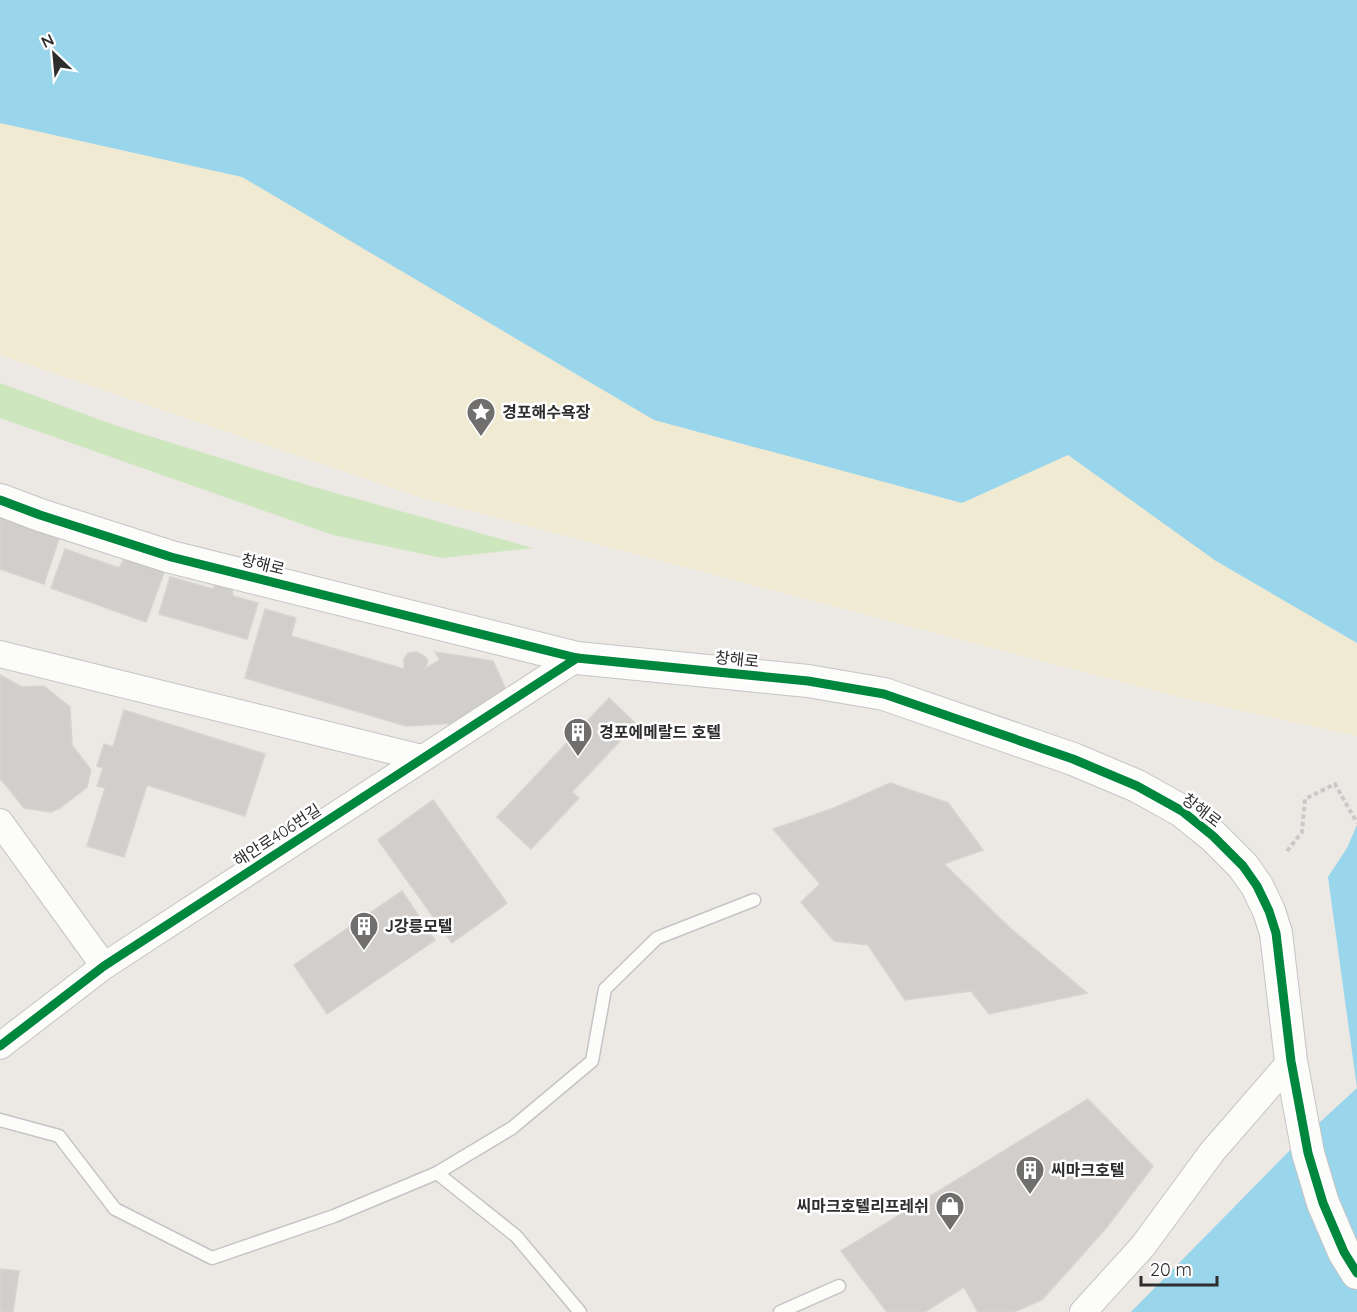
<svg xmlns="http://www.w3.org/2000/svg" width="1357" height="1312" font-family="Quicksand,'Noto Sans KR',sans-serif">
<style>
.green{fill:#cee6be}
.sand{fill:#f0ead3}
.water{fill:#99d6ec}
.building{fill:#d1cecb;stroke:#d7d4d0;stroke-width:1.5}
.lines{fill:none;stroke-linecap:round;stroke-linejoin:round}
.service-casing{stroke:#c5c4c5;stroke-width:15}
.minor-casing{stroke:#c5c4c5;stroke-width:28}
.tertiary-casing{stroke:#c5c4c5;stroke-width:34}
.path{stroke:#c9c9c8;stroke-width:4;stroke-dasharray:4.5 3;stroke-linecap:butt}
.service{stroke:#fcfcfb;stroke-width:12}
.minor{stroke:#fcfcfb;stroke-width:26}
.tertiary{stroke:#fcfcfb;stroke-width:32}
.cycleway-casing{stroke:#fff;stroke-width:13}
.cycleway{stroke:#00873e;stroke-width:9}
.labels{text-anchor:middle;stroke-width:5;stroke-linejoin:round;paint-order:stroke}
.poi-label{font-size:16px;font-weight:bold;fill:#2e2e2e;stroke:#fff;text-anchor:start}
.street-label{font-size:16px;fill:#2e2e2e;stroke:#fff}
</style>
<rect width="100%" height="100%" fill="#ece8e4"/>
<polygon class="green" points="0,383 120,427 314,487 533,548 442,558 333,535 0,418"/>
<polygon class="sand" points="0,123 242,177 654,420 962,503 1068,455 1216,561 1357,643 1357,736 1183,698 425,499 0,355"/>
<g class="water">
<polygon points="0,0 1357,0 1357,643 1216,561 1068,455 962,503 654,420 242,177 0,123"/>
<polygon points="1357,825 1357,1312 1131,1312 1294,1146 1357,1088 1328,877 1347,848"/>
</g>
<g class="building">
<polygon points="0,509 62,529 44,584 0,569"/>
<polygon points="65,549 119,568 126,557 165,570 146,622 51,588"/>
<polygon points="170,577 213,589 216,583 229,585 232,589 233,596 258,603 247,639 159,614"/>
<polygon points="265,609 296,618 291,636 404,669 404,659 408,653 417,652 424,656 428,661 425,669 440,660 435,652 493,661 508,694 461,723 406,726 245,678"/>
<polygon points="0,675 22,687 44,686 70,707 72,745 91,770 87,787 60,808 51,812 24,808 0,778"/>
<polygon points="609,698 636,724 572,792 579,798 531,849 497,817"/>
<polygon points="124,710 265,754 245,816 147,785 124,857 87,846 105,788 97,786 103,768 97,766 104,744 113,747"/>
<polygon points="890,783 948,803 983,850 944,864 1010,928 1087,993 989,1014 971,991 905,1000 868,945 834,941 801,902 820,884 773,829 834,808"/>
<polygon points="433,800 507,903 452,943 378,840"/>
<polygon points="402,891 435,940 327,1014 294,965"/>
<polygon points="1088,1099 1153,1166 1107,1227 1042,1300 1014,1312 978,1312 964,1287 925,1312 887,1312 841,1251"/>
<polygon points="0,1269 19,1271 13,1312 0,1312"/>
</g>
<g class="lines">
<g class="service-casing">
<g id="service">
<polyline points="0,1120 59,1136 115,1209 212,1258 334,1216 437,1173 512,1128 592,1061 605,989 657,938 754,900"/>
<polyline points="437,1173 516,1236 580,1312"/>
<polyline points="780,1312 839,1286"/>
</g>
</g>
<g class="minor-casing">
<g id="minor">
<polyline points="0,654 422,758"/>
<polyline points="0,822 104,966"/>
<polyline points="0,1046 104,966 577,658"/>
<polyline points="1083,1312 1143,1246 1212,1152 1291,1061"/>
</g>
</g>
<g class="tertiary-casing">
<polyline id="tertiary" points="0,500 40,515 171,557 577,658 808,681 884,694 1073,759 1137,786 1182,811 1213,836 1243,866 1257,886 1269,911 1276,933 1291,1061 1308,1153 1323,1203 1344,1252 1357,1273"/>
</g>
<polyline class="path" points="1287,851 1302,832 1305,799 1335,784 1357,823"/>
<use href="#service" class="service"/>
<use href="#minor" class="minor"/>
<use href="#tertiary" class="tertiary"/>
<g class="cycleway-casing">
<g id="cycleway">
<polyline points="0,500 40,515 171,557 577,658 808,681 884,694 1073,759 1137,786 1182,811 1213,836 1243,866 1257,886 1269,911 1276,933 1291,1061 1308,1153 1323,1203 1344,1252 1357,1273"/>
<polyline points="0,1046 104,966 577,658"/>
</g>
</g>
<use href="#cycleway" class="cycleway"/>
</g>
<defs>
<g id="sight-pin" transform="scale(1.5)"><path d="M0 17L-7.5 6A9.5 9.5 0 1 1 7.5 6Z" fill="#706f6e" stroke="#fff"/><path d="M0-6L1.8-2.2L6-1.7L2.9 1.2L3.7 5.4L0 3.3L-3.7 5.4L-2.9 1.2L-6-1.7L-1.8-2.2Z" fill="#fff"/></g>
<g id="building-pin" transform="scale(1.5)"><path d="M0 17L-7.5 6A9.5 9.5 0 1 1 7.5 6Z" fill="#706f6e" stroke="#fff"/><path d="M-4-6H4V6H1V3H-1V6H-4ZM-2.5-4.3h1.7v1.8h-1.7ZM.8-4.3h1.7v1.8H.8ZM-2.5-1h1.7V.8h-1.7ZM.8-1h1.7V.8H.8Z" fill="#fff"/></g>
<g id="shop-pin" transform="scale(1.5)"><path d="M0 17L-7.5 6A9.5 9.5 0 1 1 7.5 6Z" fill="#706f6e" stroke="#fff"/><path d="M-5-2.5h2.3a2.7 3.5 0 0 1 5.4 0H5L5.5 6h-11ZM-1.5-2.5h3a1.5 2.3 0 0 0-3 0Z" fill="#fff"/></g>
</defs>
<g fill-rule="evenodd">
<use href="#sight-pin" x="481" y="412"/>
<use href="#building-pin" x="578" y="732"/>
<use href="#building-pin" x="364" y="926"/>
<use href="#building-pin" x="1030" y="1170"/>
<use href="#shop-pin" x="950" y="1206"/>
</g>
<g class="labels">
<g class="poi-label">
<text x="502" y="418">경포해수욕장</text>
<text x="599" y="738">경포에메랄드 호텔</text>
<text x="385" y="932">J강릉모텔</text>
<text x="1051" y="1176">씨마크호텔</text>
<text x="929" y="1212" text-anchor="end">씨마크호텔리프레쉬</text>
</g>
<g class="street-label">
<text transform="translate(263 564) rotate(14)" y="6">창해로</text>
<text transform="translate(737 659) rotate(6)" y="6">창해로</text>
<text transform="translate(1202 810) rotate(37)" y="6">창해로</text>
<text transform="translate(277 835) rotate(-33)" y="6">해안로406번길</text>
</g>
</g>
<g transform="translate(54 54) rotate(334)" stroke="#ffffff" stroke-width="4.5" paint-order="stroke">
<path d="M0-4.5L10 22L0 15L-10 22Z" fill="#2e2e2e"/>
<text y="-9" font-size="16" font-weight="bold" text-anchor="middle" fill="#2e2e2e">N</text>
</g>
<path d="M1141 1276v9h76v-9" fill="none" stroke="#2e2e2e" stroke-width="3"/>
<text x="1150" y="1276" font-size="18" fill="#2e2e2e" stroke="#ffffff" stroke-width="4.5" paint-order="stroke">20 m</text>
</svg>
